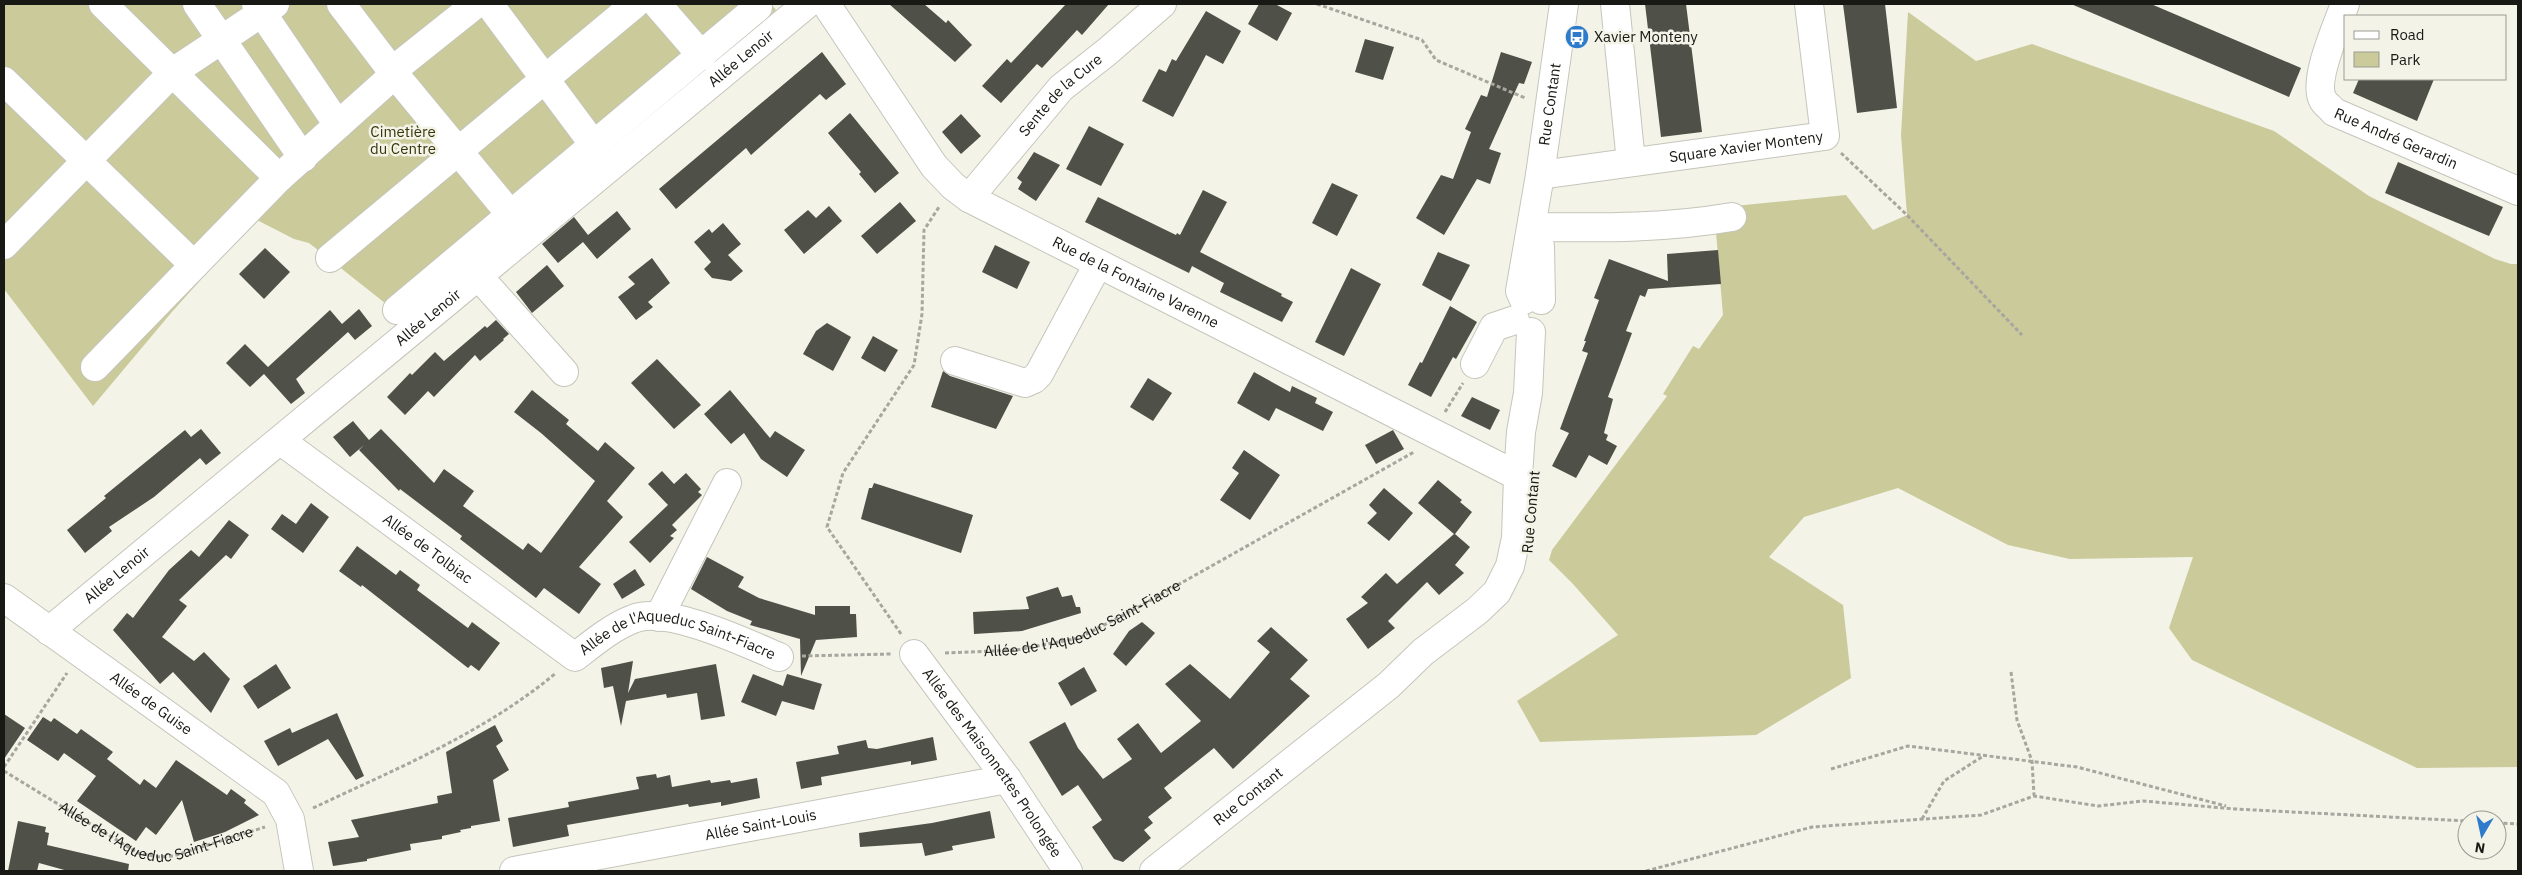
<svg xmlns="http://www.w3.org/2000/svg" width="2522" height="875" font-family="'IBM Plex Sans',sans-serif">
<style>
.green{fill:#caca9b}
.building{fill:#4f5047}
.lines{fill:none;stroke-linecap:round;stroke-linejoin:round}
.minor-casing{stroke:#c5c5bb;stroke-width:30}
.major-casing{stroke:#c5c5bb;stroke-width:30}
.path{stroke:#a7a79f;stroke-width:3;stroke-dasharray:4 2.5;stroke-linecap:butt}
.minor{stroke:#fff;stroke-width:28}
.major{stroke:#fff;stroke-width:28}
.labels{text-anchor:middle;stroke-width:5;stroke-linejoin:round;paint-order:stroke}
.poi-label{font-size:15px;fill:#181814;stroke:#f3f3e8;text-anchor:start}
.street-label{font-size:15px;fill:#181814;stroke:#f3f3e8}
.park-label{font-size:15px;fill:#36350b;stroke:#f3f3e8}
</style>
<rect width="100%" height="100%" fill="#f3f3e8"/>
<g class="green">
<polygon points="4,4 771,4 776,10 404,318 309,243 294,239 255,219 171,313 93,406 4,289"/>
<polygon points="1908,12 1976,61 2032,44 2274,131 2369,196 2495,259 2511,264 2518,264 2518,767 2417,768 2192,660 2169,628 2193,557 2070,559 2008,545 1898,488 1804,517 1769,557 1843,605 1851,678 1756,735 1540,742 1517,701 1618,635 1573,584 1549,560 1552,550 1667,396 1663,394 1693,346 1699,349 1723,315 1714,208 1846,195 1873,230 1907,215 1901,135"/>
</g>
<g class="building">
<polygon points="889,4 924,4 946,23 948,20 972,45 955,62"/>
<polygon points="1066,4 1109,4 1082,35 1077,30 1042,68 1037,64 1001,103 982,86 1007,59 1011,63"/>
<polygon points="1259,4 1275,4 1292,13 1277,41 1248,24"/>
<polygon points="1645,4 1686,4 1702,132 1661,137"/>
<polygon points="1843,4 1885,4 1897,108 1857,113"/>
<polygon points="2071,4 2151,4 2301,68 2289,97"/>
<polygon points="1206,11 1241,31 1223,64 1206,55 1173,117 1142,101 1159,69 1166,72 1172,59 1176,61"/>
<polygon points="1365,39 1394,47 1383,80 1355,72"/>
<polygon points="822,52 846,84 826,100 820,94 751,155 746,148 676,209 659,189"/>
<polygon points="1501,52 1532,62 1524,84 1519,83 1489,149 1501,153 1490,184 1477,179 1444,235 1416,218 1441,175 1453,179 1471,132 1465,129 1481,95 1487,97"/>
<polygon points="2359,79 2434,79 2417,121 2353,93"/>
<polygon points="850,113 899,173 875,193 859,174 861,172 828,133"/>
<polygon points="961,114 981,136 961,154 942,132"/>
<polygon points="1089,126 1124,144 1101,186 1066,169"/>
<polygon points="1034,152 1060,165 1036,201 1018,189 1022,182 1017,178"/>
<polygon points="2398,162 2503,207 2489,236 2385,193"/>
<polygon points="1332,183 1358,195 1337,236 1312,223"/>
<polygon points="1203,190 1227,202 1200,252 1282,294 1281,296 1293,302 1282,322 1220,292 1224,283 1192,266 1189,273 1085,222 1098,197 1176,235 1177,233 1180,235"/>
<polygon points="900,202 916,221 877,254 861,236"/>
<polygon points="829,206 842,221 804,254 784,230 808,210 816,218"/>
<polygon points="617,211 631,229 597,259 583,242 558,263 542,244 574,217 588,235"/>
<polygon points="723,223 741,244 728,255 743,271 731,281 712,278 704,269 711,262 694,242 709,229 712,233"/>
<polygon points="995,245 1030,262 1017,289 982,272"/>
<polygon points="265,248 290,272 264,299 239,274"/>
<polygon points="1718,250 1721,284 1648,289 1645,297 1640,295 1626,331 1632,333 1608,397 1613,399 1604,433 1608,435 1606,440 1617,446 1607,465 1589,455 1576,478 1552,466 1569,433 1560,429 1588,353 1582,351 1586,341 1584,341 1599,300 1594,298 1609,259 1668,281 1667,254"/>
<polygon points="1438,252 1470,265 1451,301 1422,285"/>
<polygon points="652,258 670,283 648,302 653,307 636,320 618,297 635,284 628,277"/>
<polygon points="547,265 564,286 532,313 516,292"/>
<polygon points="1351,268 1381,284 1344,356 1315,342"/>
<polygon points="1450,306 1477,322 1456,359 1453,357 1431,397 1408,385 1420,362 1422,363"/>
<polygon points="359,309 372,326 355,340 348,332 296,379 305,393 291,404 264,374 250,387 226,363 245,344 268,367 330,310 342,324"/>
<polygon points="496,320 509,334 503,339 504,340 480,361 475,355 434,397 428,391 405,415 387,397 410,373 412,375 435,352 444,361 485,326 487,328"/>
<polygon points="827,323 851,337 833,371 803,354 816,331"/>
<polygon points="873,336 898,350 885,372 861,358"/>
<polygon points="657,359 701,405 674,429 631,383"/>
<polygon points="943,371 950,376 1013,396 996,429 931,407"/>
<polygon points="1254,372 1290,392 1292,386 1317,398 1315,403 1333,412 1323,431 1276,408 1269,421 1237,403"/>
<polygon points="1148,378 1172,393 1153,421 1130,407"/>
<polygon points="532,390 569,420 566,424 598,451 605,442 635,468 607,501 623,517 579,567 601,584 579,614 544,588 536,598 460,539 462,536 400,489 399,491 359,450 364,445 350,457 333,437 353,421 369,440 381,429 434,483 444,469 474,491 463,506 523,550 528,543 541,553 595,481 541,433 514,412"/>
<polygon points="730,390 770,438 775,431 805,450 787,477 761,459 744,433 731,444 704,414"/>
<polygon points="1472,397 1500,410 1490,430 1461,416"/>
<polygon points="201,429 221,453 206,465 200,458 154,497 109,527 112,531 85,553 67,530 106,498 104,496 185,430 191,437"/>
<polygon points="1393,430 1404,449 1376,464 1365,445"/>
<polygon points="1244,450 1280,475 1250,520 1220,500 1239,473 1232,468"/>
<polygon points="662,471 674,484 686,473 701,489 698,492 702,495 672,525 677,530 670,536 674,538 650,563 629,542 668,505 648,484"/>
<polygon points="1438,480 1462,500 1460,502 1472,512 1455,534 1470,547 1455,565 1464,573 1439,595 1427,582 1388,621 1395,628 1368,649 1346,619 1368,603 1361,597 1386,573 1397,584 1454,534 1418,503"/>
<polygon points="874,483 973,515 961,553 861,519 869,488 872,488"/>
<polygon points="1384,488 1413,513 1389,541 1367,523 1377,513 1369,505"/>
<polygon points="311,503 329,517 303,553 271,529 282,514 296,524"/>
<polygon points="229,520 249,535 231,559 226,555 179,600 187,606 162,637 194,661 204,652 230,679 211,713 173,672 160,684 113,630 127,613 133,618 169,570 191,550 199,557"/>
<polygon points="357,546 396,575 400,570 420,585 417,590 468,628 472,622 500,643 479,671 471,665 468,668 362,585 361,587 339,571"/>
<polygon points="707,557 744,577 738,587 759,598 815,615 815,606 850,606 850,614 856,614 857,637 816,640 801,676 800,639 750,625 752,621 727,611 691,589"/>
<polygon points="635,569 645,585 622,599 613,584"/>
<polygon points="1058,587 1062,597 1072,595 1076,607 1080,607 1081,613 1022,631 974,634 973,612 1029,609 1026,597"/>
<polygon points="1142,622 1155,633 1126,666 1113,654 1129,631"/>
<polygon points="1271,627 1308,660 1290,679 1310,696 1233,769 1214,748 1164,788 1172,798 1148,817 1153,823 1144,830 1151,838 1123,862 1114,859 1092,827 1102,820 1078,785 1062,796 1029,742 1065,722 1078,748 1103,779 1132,759 1117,739 1138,723 1161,753 1201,721 1165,684 1190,664 1230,699 1270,652 1257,641"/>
<polygon points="633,661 628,693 635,679 716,664 725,716 701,720 697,693 667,698 666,694 626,701 621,726 613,686 604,688 601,668"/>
<polygon points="276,664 291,688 258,709 243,686"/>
<polygon points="1084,667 1097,691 1071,706 1058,683"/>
<polygon points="753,674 783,686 787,674 822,684 814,710 782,701 776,716 741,702"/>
<polygon points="337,713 364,776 356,780 328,739 278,766 264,741 290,728 292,733"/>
<polygon points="4,714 25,728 4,759"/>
<polygon points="43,717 51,722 54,718 77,734 81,729 113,752 107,759 140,785 144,779 156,788 176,760 227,795 231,789 246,800 244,803 259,815 225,832 194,842 182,800 156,835 146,827 136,841 77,801 96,776 64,753 58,761 27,740"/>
<polygon points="495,725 503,741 496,746 509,770 493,780 500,821 471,826 471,828 460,830 461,832 442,836 442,839 410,844 411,850 367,859 367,861 333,866 328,842 359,837 351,820 438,803 437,796 452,793 446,752"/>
<polygon points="933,737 937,760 911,765 911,761 821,777 822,785 801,789 796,762 839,754 837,746 866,740 868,748 877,749"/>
<polygon points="656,774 657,778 670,775 672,787 710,780 711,783 730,780 731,783 757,778 760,798 721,806 721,802 689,807 688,804 567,825 569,836 513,847 508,818 569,807 568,802 639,789 636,777"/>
<polygon points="990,811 995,838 952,846 953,850 925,856 922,843 860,847 859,833 932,823"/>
<polygon points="18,821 46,827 45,832 49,833 47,845 129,864 128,871 68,871 39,863 37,871 8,871"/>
</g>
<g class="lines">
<g class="minor-casing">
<g id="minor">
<polyline points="103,4 279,178"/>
<polyline points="197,4 303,158"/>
<polyline points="256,4 338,125 386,82 392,71 341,4"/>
<polyline points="476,4 392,71 511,215"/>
<polyline points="489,4 594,145"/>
<polyline points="657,4 702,56"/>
<path id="s3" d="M 826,4 L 934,166 L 953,186 L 969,198 L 1518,476"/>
<polyline points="1615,4 1631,162"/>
<path id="s4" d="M 2345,4 C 2338,24 2312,81 2323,100 C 2325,104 2331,108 2334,112 L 2518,191"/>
<polyline points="4,81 194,265"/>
<path id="s5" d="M 1540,175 L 1825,136 L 1809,4"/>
<path id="s6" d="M 969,198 L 1061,88 L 1108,51 L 1162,4"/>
<path d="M 1540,227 C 1605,228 1668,228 1732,217"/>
<polyline points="4,245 173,72 275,4"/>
<polyline points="330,258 635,4"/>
<polyline points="479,277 564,372"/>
<polyline points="397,310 758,7"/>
<polyline points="955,361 1025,383 1034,379 1039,374 1098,264"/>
<polyline points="1475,364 1494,327 1515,320"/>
<polyline points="95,367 279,178 338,125"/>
<path id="s7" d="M 281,441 L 575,657 C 593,643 612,627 633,619 C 667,605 746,643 779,657"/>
<path id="s8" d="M 4,598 L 276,793 L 290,819 L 299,871"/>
<polyline points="659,617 727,483"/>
<path id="s9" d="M 49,631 L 807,4"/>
<path id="s10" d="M 914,654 L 1007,779 L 1068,871"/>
<path id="s11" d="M 514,871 L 1007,779"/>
</g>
</g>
<g class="major-casing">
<g id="major">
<polyline points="1540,246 1541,300"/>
<path id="s12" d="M 1524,300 L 1520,291 L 1540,175 L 1564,4"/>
<path id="s13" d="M 1154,871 L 1389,685 L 1423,652 L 1477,611 L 1497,592 L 1510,566 L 1516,538 L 1518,476 L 1521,432 L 1528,393 L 1531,332"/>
</g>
</g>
<g class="path">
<polyline points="1317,4 1422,40 1436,60 1525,98"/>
<polyline points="1841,153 1907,215 2022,335"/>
<polyline points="1445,412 1463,383"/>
<polyline points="901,634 827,527 843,473 914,365 922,314 924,230 939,207"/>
<path id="s1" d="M 945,653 L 1016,650 L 1079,638 L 1135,609 L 1414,452"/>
<polyline points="802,656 891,654"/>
<polyline points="2011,672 2017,720 2032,761 2034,795"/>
<polyline points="4,767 67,673"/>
<polyline points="1831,769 1908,746 2077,767 2226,806"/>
<path id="s2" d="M 4,771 L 138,853 L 158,857 L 173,856 L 265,827"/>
<path d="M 313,808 C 396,769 484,733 556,673"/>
<polyline points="1922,819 1944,781 1985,755"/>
<polyline points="2497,823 2518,824"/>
<polyline points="1646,871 1812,827 1981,815 2034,796 2098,806 2143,801 2235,809 2467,821"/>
</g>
<use href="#minor" class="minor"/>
<use href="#major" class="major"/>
</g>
<defs>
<g id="bus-disc" transform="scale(1.25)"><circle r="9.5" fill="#2f7bcb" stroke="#f3f3e8"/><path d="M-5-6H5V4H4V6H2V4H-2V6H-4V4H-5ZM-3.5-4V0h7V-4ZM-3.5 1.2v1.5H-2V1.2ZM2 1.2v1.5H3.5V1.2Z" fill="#fff"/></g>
</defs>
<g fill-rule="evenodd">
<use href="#bus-disc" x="1577" y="37"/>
</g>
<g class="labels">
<g class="poi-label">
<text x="1594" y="42">Xavier Monteny</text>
</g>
<g class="street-label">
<text dy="5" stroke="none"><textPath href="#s9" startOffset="898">Allée Lenoir</textPath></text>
<text dy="5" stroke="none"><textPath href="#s6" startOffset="138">Sente de la Cure</textPath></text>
<text dy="5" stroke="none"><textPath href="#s12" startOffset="199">Rue Contant</textPath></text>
<text dy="5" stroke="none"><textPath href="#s4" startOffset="184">Rue André Gerardin</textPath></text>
<text dy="5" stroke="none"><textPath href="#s5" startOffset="208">Square Xavier Monteny</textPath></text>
<text dy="5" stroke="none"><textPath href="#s3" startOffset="429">Rue de la Fontaine Varenne</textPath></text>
<text dy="5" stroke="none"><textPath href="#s9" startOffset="492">Allée Lenoir</textPath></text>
<text transform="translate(1531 512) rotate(-85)" y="5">Rue Contant</text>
<text dy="5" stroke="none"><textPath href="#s7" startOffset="182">Allée de Tolbiac</textPath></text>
<text dy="5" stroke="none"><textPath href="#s9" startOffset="88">Allée Lenoir</textPath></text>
<text dy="5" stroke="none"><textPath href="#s1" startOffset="144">Allée de l'Aqueduc Saint-Fiacre</textPath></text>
<text dy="5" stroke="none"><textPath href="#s7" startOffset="478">Allée de l'Aqueduc Saint-Fiacre</textPath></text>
<text dy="5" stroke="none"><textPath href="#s8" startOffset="181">Allée de Guise</textPath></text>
<text dy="5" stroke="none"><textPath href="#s10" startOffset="134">Allée des Maisonnettes Prolongée</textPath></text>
<text dy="5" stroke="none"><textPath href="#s13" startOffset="120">Rue Contant</textPath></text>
<text dy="5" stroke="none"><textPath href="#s2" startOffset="171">Allée de l'Aqueduc Saint-Fiacre</textPath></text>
<text dy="5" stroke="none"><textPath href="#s11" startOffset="251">Allée Saint-Louis</textPath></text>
</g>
<g class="park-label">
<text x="403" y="137">Cimetière<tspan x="403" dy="17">du Centre</tspan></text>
</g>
</g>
<rect width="2522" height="875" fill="none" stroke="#181814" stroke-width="10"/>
<rect x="2344" y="15" width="162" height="65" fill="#f3f3e8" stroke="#9b9b93"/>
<rect x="2354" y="31" width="25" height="8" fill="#ffffff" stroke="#9b9b93"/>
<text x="2390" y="40" font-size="15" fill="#181814">Road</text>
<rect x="2354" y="52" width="25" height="15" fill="#caca9b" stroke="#9b9b93"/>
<text x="2390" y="65" font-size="15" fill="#181814">Park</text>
<g transform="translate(2482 835) rotate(189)"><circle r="24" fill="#f3f3e8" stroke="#9b9b93"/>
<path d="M0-4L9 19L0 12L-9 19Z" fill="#2f7bcb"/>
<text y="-8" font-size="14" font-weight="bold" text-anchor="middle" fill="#181814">N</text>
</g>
</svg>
